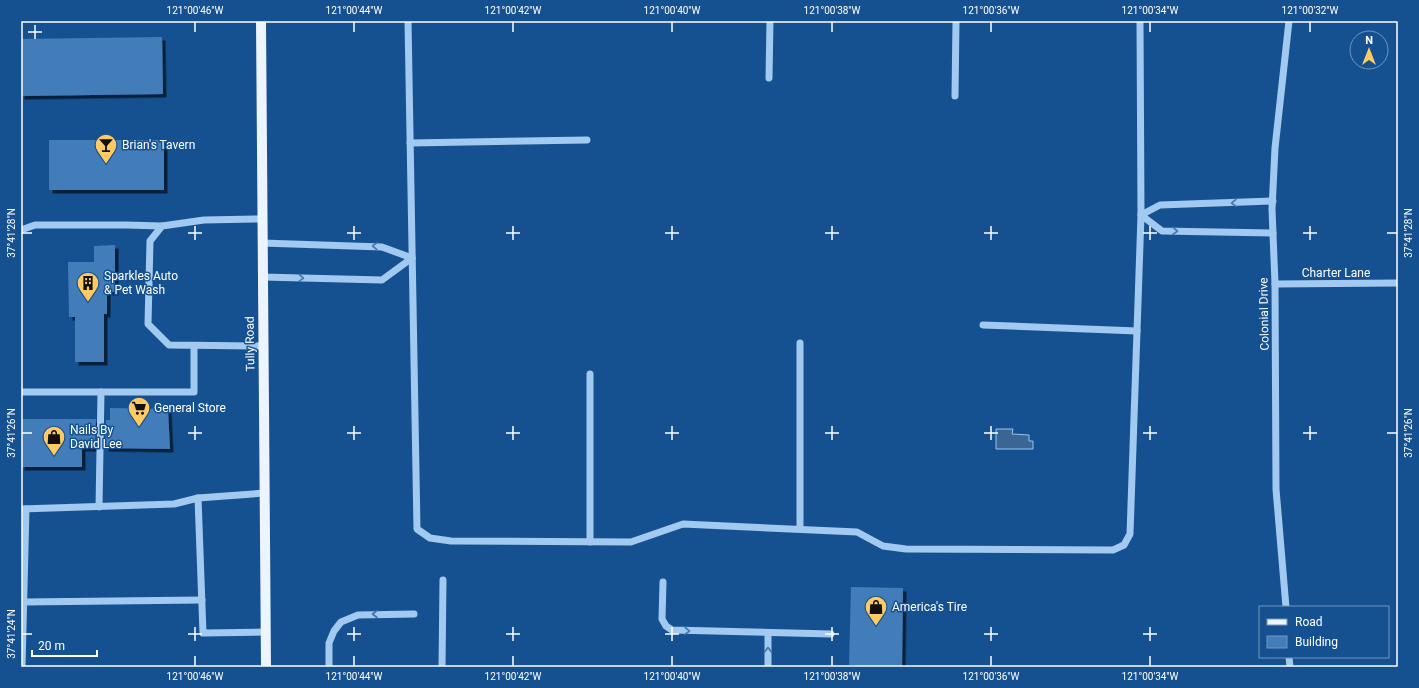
<svg xmlns="http://www.w3.org/2000/svg" width="1419" height="688" font-family="Roboto,sans-serif">
<style>
.water{fill:#3b6694;stroke:#94c5f3}
.building{fill:#437dba;filter:url(#shadow)}
.lines{fill:none;stroke-linecap:round;stroke-linejoin:round}
.minor{stroke:#a2c9f0;stroke-width:7}
.major{stroke:#ecf4ff;stroke-width:10}
.oneway{stroke:#3f75ad}
.ticks{fill:none;stroke:#fff;stroke-width:1.5}
.labels{text-anchor:middle;stroke-width:3;stroke-linejoin:round;paint-order:stroke}
.poi-label{font-size:12px;fill:#fff;stroke:#155190;text-anchor:start}
.street-label{font-size:12px;fill:#fff;stroke:#155190}
.neatline{fill:none;stroke:#fff;stroke-width:1.5}
.ticks-label{font-size:10px;text-anchor:middle;fill:#fff}
</style>
<defs>
<filter id="shadow"><feDropShadow dx="3.5" dy="3.5" stdDeviation="0" flood-color="#0009"/></filter>
</defs>
<rect width="100%" height="100%" fill="#155190"/>
<polygon class="water" points="996,429 1013,429 1012,434 1029,435 1029,441 1033,441 1033,449 996,449"/>
<g class="building">
<polygon points="162,37 163,94 21,96 21,39"/>
<rect x="49" y="140" width="115" height="50"/>
<polygon points="115,245 115,292 107,292 107,314 104,314 104,362 75,362 75,317 69,317 68,262 94,262 94,246"/>
<polygon points="110,408 168,409 170,449 105,448 106,420 110,420"/>
<polygon points="21,419 96,419 95,448 82,448 82,467 21,467"/>
<polygon points="851,587 903,588 902,667 855,667 855,665 849,665"/>
</g>
<g class="lines">
<g class="minor">
<polyline points="408,21 417,529 430,538 451,541 631,542 683,524 857,532 883,546 906,549 1113,550 1124,545 1130,534 1141,215 1140,21"/>
<polyline points="769,78 770,21"/>
<polyline points="955,96 956,21"/>
<polyline points="410,143 587,140"/>
<polyline points="1273,201 1160,205 1141,215 1162,231 1273,233"/>
<polyline points="261,219 204,220 162,226 150,241 148,324 169,345 264,346"/>
<polyline points="21,230 35,225 126,225 162,226"/>
<polyline points="262,243 382,247 412,258"/>
<polyline points="262,277 382,280 412,258"/>
<polyline points="1275,284 1398,283"/>
<polyline points="983,325 1137,331"/>
<polyline points="800,343 800,529"/>
<polyline points="590,374 590,542"/>
<polyline points="21,392 194,392 194,346"/>
<polyline points="198,498 203,633 266,632"/>
<polyline points="99,507 101,392"/>
<polyline points="21,509 174,504 198,498 265,493"/>
<polyline points="663,582 662,619 666,626 672,630 831,634"/>
<polyline points="24,602 202,600"/>
<polyline points="1286,607 1276,489 1275,284 1272,209 1275,148 1289,21"/>
<polyline points="1289,657 1290,667"/>
<polyline points="22,667 26,509"/>
<polyline points="329,667 329,643 334,631 341,622 358,615 414,614"/>
<polyline points="442,667 443,580"/>
<polyline points="768,667 768,633"/>
</g>
<path class="major" d="M 261,21 C 261,236 266,452 266,667"/>
</g>
<defs><path id="oneway-chevron" d="M-2-3.5L2.5 0L-2 3.5" fill="none" stroke-width="1.6" stroke-linecap="round" stroke-linejoin="round"/></defs>
<g class="oneway">
<use href="#oneway-chevron" transform="translate(1234 203) rotate(178)"/>
<use href="#oneway-chevron" transform="translate(1175 231) rotate(1)"/>
<use href="#oneway-chevron" transform="translate(375 246) rotate(-178)"/>
<use href="#oneway-chevron" transform="translate(301 278) rotate(1)"/>
<use href="#oneway-chevron" transform="translate(375 614) rotate(180)"/>
<use href="#oneway-chevron" transform="translate(687 631) rotate(2)"/>
<use href="#oneway-chevron" transform="translate(768 650) rotate(-89)"/>
</g>
<path class="ticks" d="M 195,22 L 195,32M 354,22 L 354,32M 513,22 L 513,32M 672,22 L 672,32M 832,22 L 832,32M 991,22 L 991,32M 1150,22 L 1150,32M 1310,22 L 1310,32M 35,25 L 35,39M 28,32 L 42,32M 195,226 L 195,240M 354,226 L 354,240M 513,226 L 513,240M 672,226 L 672,240M 832,226 L 832,240M 991,226 L 991,240M 1150,226 L 1150,240M 1310,226 L 1310,240M 22,233 L 32,233M 188,233 L 202,233M 347,233 L 361,233M 506,233 L 520,233M 665,233 L 679,233M 825,233 L 839,233M 984,233 L 998,233M 1143,233 L 1157,233M 1303,233 L 1317,233M 1387,233 L 1397,233M 195,426 L 195,440M 354,426 L 354,440M 513,426 L 513,440M 672,426 L 672,440M 832,426 L 832,440M 991,426 L 991,440M 1150,426 L 1150,440M 1310,426 L 1310,440M 22,433 L 32,433M 188,433 L 202,433M 347,433 L 361,433M 506,433 L 520,433M 665,433 L 679,433M 825,433 L 839,433M 984,433 L 998,433M 1143,433 L 1157,433M 1303,433 L 1317,433M 1387,433 L 1397,433M 195,627 L 195,641M 354,627 L 354,641M 513,627 L 513,641M 672,627 L 672,641M 832,627 L 832,641M 991,627 L 991,641M 1150,627 L 1150,641M 22,634 L 32,634M 188,634 L 202,634M 347,634 L 361,634M 506,634 L 520,634M 665,634 L 679,634M 825,634 L 839,634M 984,634 L 998,634M 1143,634 L 1157,634M 195,656 L 195,666M 354,656 L 354,666M 513,656 L 513,666M 672,656 L 672,666M 832,656 L 832,666M 991,656 L 991,666M 1150,656 L 1150,666"/>
<defs>
<g id="bar-pin" transform="scale(1.15)"><path d="M0 17L-7.5 6A9.5 9.5 0 1 1 7.5 6Z" fill="#ffca62" stroke="#155190"/><path d="M-6-5H6L.8 .8V4.5H3.5V6h-7V4.5H-.8V.8Z" fill="#111"/></g>
<g id="building-pin" transform="scale(1.15)"><path d="M0 17L-7.5 6A9.5 9.5 0 1 1 7.5 6Z" fill="#ffca62" stroke="#155190"/><path d="M-4-6H4V6H1V3H-1V6H-4ZM-2.5-4.3h1.7v1.8h-1.7ZM.8-4.3h1.7v1.8H.8ZM-2.5-1h1.7V.8h-1.7ZM.8-1h1.7V.8H.8Z" fill="#111"/></g>
<g id="supermarket-pin" transform="scale(1.15)"><path d="M0 17L-7.5 6A9.5 9.5 0 1 1 7.5 6Z" fill="#ffca62" stroke="#155190"/><path d="M-6-5.5h2.5l.6 2H6L4.5 2H-2.5L-4.4-4H-6ZM-1.5 3.2a1.3 1.3 0 1 0 .1 0ZM3 3.2a1.3 1.3 0 1 0 .1 0Z" fill="#111"/></g>
<g id="shop-pin" transform="scale(1.15)"><path d="M0 17L-7.5 6A9.5 9.5 0 1 1 7.5 6Z" fill="#ffca62" stroke="#155190"/><path d="M-5-2.5h2.3a2.7 3.5 0 0 1 5.4 0H5L5.5 6h-11ZM-1.5-2.5h3a1.5 2.3 0 0 0-3 0Z" fill="#111"/></g>
</defs>
<g fill-rule="evenodd">
<use href="#bar-pin" x="106" y="145"/>
<use href="#building-pin" x="88" y="283"/>
<use href="#supermarket-pin" x="139" y="408"/>
<use href="#shop-pin" x="54" y="437"/>
<use href="#shop-pin" x="876" y="607"/>
</g>
<g class="labels">
<g class="poi-label">
<text x="122" y="149">Brian's Tavern</text>
<text x="104" y="280">Sparkles Auto<tspan x="104" dy="14">&amp; Pet Wash</tspan></text>
<text x="154" y="412">General Store</text>
<text x="70" y="434">Nails By<tspan x="70" dy="14">David Lee</tspan></text>
<text x="892" y="611">America's Tire</text>
</g>
<g class="street-label">
<text x="1336" y="277">Charter Lane</text>
<text transform="translate(1264 314) rotate(-91)" y="4">Colonial Drive</text>
<text transform="translate(250 344) rotate(-91)" y="4">Tully Road</text>
</g>
</g>
<rect width="1419" height="688" fill="none" stroke="#155190" stroke-width="44"/>
<rect x="1259" y="606" width="130" height="52" fill="#155190" stroke="#7397bc"/>
<rect x="1267" y="619" width="20" height="6" fill="#ecf4ff" stroke="#7397bc"/>
<text x="1295" y="626" font-size="12" fill="#ffffff">Road</text>
<rect x="1267" y="636" width="20" height="12" fill="#437dba" stroke="#7397bc"/>
<text x="1295" y="646" font-size="12" fill="#ffffff">Building</text>
<g transform="translate(1369 50)"><circle r="19" fill="#155190" stroke="#7397bc"/>
<path d="M0-3L7 15L0 10L-7 15Z" fill="#ffca62"/>
<text y="-6" font-size="11" font-weight="bold" text-anchor="middle" fill="#ffffff">N</text>
</g>
<path d="M32 650v6h65v-6" fill="none" stroke="#ffffff" stroke-width="2"/>
<text x="38" y="650" font-size="12" fill="#ffffff" stroke="#155190" stroke-width="3" paint-order="stroke">20 m</text>
<rect x="22" y="22" width="1375" height="644" class="neatline"/>
<g class="ticks-label">
<text x="195" y="14">121°00'46"W</text>
<text x="354" y="14">121°00'44"W</text>
<text x="513" y="14">121°00'42"W</text>
<text x="672" y="14">121°00'40"W</text>
<text x="832" y="14">121°00'38"W</text>
<text x="991" y="14">121°00'36"W</text>
<text x="1150" y="14">121°00'34"W</text>
<text x="1310" y="14">121°00'32"W</text>
<text transform="translate(11 233) rotate(-90)" y="4">37°41'28"N</text>
<text transform="translate(1408 233) rotate(-90)" y="4">37°41'28"N</text>
<text transform="translate(11 433) rotate(-90)" y="4">37°41'26"N</text>
<text transform="translate(1408 433) rotate(-90)" y="4">37°41'26"N</text>
<text transform="translate(11 634) rotate(-90)" y="4">37°41'24"N</text>
<text x="195" y="680">121°00'46"W</text>
<text x="354" y="680">121°00'44"W</text>
<text x="513" y="680">121°00'42"W</text>
<text x="672" y="680">121°00'40"W</text>
<text x="832" y="680">121°00'38"W</text>
<text x="991" y="680">121°00'36"W</text>
<text x="1150" y="680">121°00'34"W</text>
</g>
</svg>
